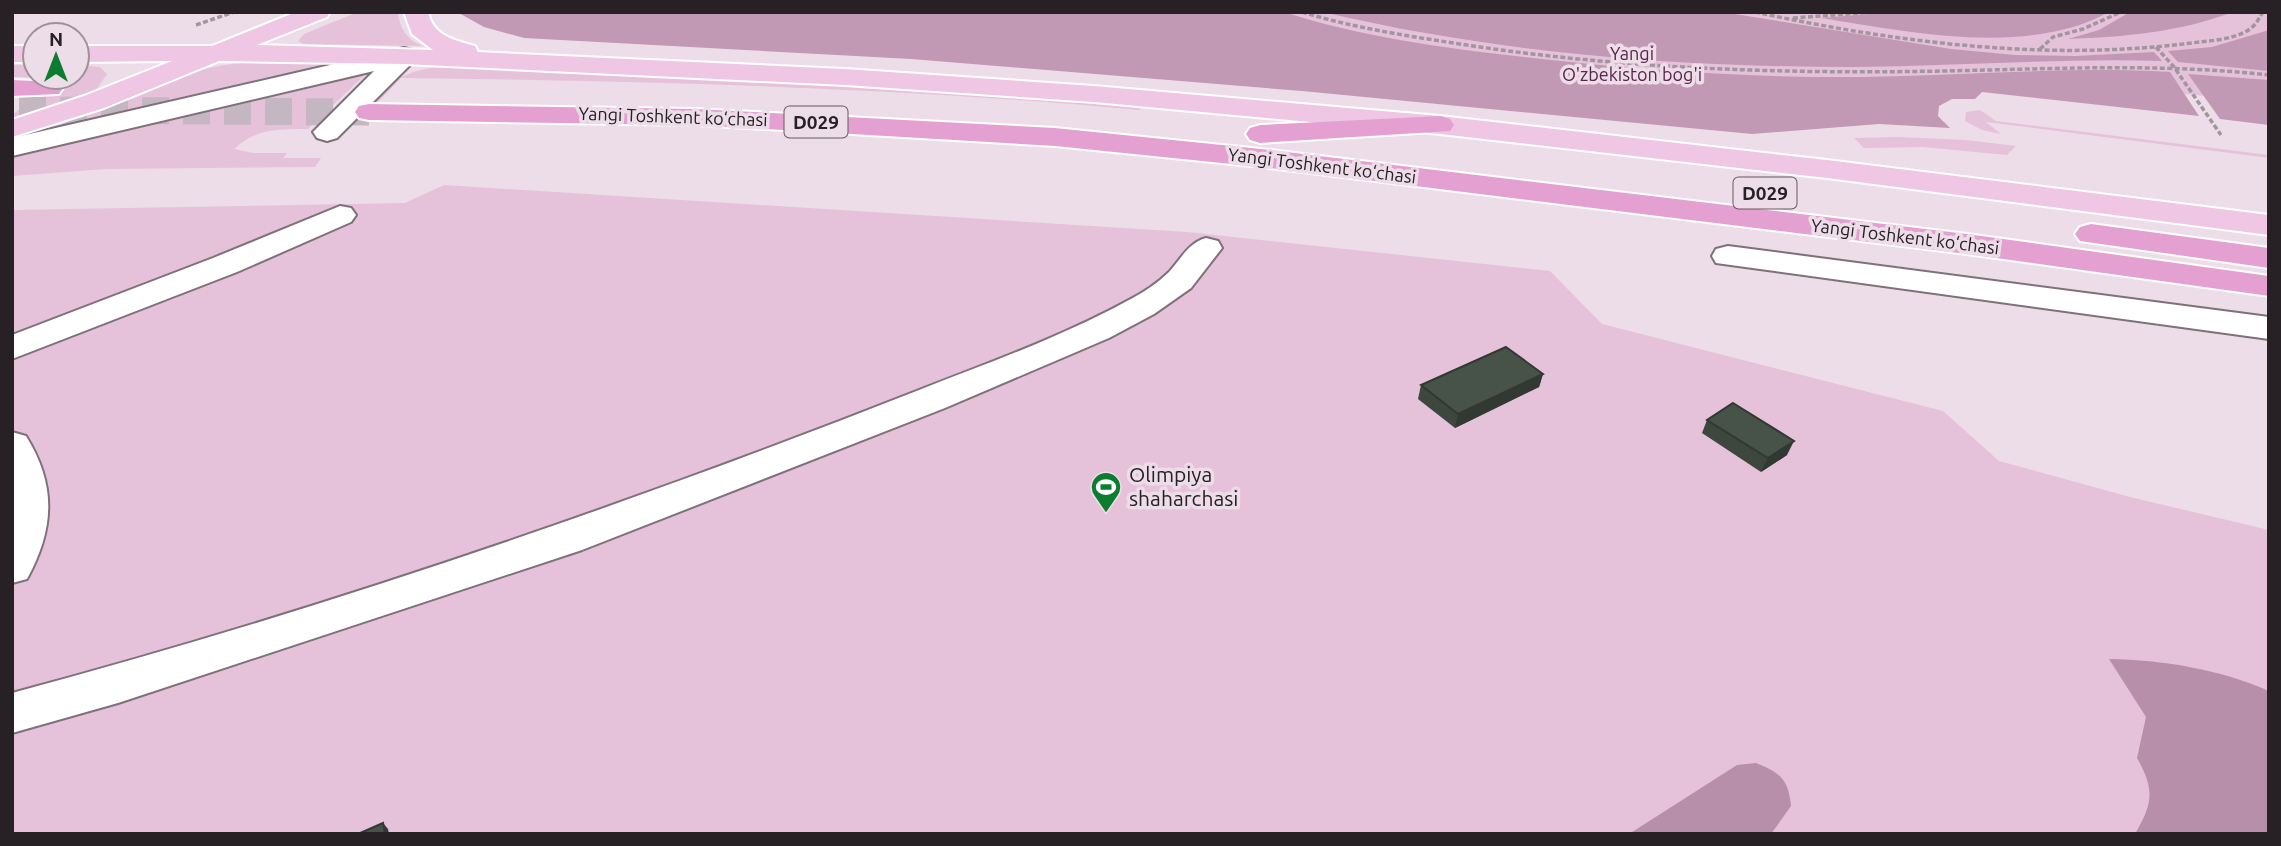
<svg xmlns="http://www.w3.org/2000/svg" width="2281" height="846" font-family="Ubuntu,sans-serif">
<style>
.green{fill:#e6c1da}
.forest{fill:#c299b5}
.water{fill:#b78fab}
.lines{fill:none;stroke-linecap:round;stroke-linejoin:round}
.highway-tunnel{stroke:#c5b7c1;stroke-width:27;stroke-dasharray:27 14;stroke-linecap:butt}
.minor-casing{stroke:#7e717a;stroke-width:4}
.major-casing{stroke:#fff;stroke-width:4}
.highway-casing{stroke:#fff;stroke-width:4}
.path{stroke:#a2969e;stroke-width:3.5;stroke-dasharray:5 2.5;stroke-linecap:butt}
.minor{fill:#fff;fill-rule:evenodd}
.major{fill:#efc6e4;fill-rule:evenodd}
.highway{fill:#e5a0d2;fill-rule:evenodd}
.wall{fill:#3d473e}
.shaded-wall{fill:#323932}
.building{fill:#475248;stroke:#323932;stroke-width:2}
.labels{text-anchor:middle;stroke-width:7;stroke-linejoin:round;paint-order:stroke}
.far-park-label{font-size:18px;fill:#57254b;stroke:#eddde8}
.far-street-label{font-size:18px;fill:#272125;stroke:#eddde8}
.shield{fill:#eddde8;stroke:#625960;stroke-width:2}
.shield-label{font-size:19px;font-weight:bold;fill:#272125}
.poi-label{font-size:21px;fill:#272125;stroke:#eddde8;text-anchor:start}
</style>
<rect width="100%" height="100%" fill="#eddde8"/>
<g class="green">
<path d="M 358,12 L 398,12 C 399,28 407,40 423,46 L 304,44 L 298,41 L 304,34 Z"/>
<polygon points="474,12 2269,12 2269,106 2205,96 2071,83 1830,83"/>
<path d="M 250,62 L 355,63 L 12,142 L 12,134 C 87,108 172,68 250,62 Z"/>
<polygon points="12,65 35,65 35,77 77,77 77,65 100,67 107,74 94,93 12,123 12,115 63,78 12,77"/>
<path d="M 448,66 L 835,84 L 1142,106 L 1140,110 C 894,87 648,81 401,78 L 359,122 L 350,122 C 387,86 393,71 448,66 Z"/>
<path d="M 369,71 L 308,129 C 279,129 257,128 234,149 L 253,153 L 287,153 L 283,158 L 321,158 L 315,167 L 106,169 L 12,176 L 12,154 Z"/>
<polygon points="1980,110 1996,121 2269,155 2269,158 1986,122 2001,134 1982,130 1965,121 1966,112"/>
<polygon points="1898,137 1966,140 2016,146 2007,155 1923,147 1864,148 1854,138"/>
<polygon points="444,185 1187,232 1550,271 1602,324 1943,411 1999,461 2130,497 2269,530 2269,834 12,834 12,210 405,203"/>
</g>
<g class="forest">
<path d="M 457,12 L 1284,12 C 1361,37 1444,48 1524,57 C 1636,70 1749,78 1863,77 C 1965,76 2068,66 2170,72 L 2199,116 L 1982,92 L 1975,99 L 1952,99 L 1939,106 L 1938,116 L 1950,128 L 1879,124 L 1752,134 L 1302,91 L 911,59 L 524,38 L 484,27 Z"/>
<path d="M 1323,12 L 1722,12 L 1951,49 L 2015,55 L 2075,56 L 2154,52 L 2162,61 C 2059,58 1957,66 1854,67 C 1677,67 1496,53 1323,12 Z"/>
<path d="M 1893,12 L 2109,12 C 2028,57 1909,32 1821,18 Z"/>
<path d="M 2130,12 L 2233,12 C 2180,32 2124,37 2068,39 L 2099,30 Z"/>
<polygon points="2269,30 2269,71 2178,62 2168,51 2212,47"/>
<polygon points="2188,74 2269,80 2269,125 2220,119"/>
</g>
<g class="water">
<path d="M 2109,659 C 2163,660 2219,669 2269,691 L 2269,834 L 2135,834 C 2153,803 2155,790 2137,758 L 2146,717 Z"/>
<path d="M 1756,763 C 1780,773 1788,778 1791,806 L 1771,834 L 1629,834 L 1737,765 Z"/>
</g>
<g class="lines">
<polyline class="highway-tunnel" points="19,110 369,112"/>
<g class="minor-casing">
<g id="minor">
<polygon points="404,48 413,50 417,56 413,62 337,138 327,141 317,138 313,132 374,71 12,156 12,138"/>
<polygon points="340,206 351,208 356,215 351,222 237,272 12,359 12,335 213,258"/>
<path d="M 1206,238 L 1218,241 L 1222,248 L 1191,288 L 1154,314 L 1109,338 L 945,408 L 582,550 L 118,703 L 12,733 L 12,693 C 319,611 624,506 919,390 C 988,363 1061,337 1127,301 C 1141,294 1158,283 1169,272 C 1181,259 1188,243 1206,238 Z"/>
<polygon points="1728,246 2269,317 2269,339 1716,263 1712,256 1716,249"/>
<path d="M 12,432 L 26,436 C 56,484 55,528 27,579 L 12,583 Z"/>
</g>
</g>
<g class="major-casing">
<g id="major">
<path d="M 296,12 L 330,12 L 327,17 L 257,45 L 433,50 L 412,34 L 404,12 L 428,12 C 433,36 454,40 475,46 L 478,52 L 845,69 L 1094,86 L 1440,116 L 1827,160 L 2269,215 L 2269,235 L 1827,178 L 1440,134 L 1094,102 L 845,85 L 404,64 L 219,61 L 104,108 L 12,137 L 12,120 L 84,96 L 172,61 L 77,62 L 77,46 L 212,46 Z"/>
<rect x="12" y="46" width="23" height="16"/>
</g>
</g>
<g class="highway-casing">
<g id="highway">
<polygon points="12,80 59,82 63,88 59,94 12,96"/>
<polygon points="369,104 696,109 1055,128 1261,149 1967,234 2269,276 2269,296 1967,254 1261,167 1055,146 696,125 369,120 359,118 355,112 359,106"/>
<polygon points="1440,116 1450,119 1454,125 1450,131 1260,143 1250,140 1246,134 1250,128 1260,125"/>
<polygon points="2091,224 2269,248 2269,268 2080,241 2075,234 2080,227"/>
</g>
</g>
<g class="path">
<path d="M 1302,12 C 1357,29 1415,37 1473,46 C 1628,69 1785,74 1942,71 C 2052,69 2160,63 2269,75"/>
<path d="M 1755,12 C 1895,42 2040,61 2183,44 C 2203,41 2233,41 2250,29 C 2256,25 2259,18 2263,12"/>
<polyline points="1793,18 1875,12"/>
<polyline points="196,25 234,12"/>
<polyline points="2156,47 2174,67 2221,135"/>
<polyline points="2040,49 2053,37 2083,29 2121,12"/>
</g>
<use href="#minor" class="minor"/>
<use href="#major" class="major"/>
<use href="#highway" class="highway"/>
</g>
<g class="wall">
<polygon points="1543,374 1539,387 1455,428 1418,399 1421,385"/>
<polygon points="1707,420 1787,455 1761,472 1702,433"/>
</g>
<g class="shaded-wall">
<polygon points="1543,374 1539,387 1455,428 1458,414"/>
<polygon points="1794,441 1787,455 1761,472 1768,458"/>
<polygon points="383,823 388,829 389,834 385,834"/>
</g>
<g class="building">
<polygon points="1506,347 1543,374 1458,414 1421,385"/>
<polygon points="1733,403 1794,441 1768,458 1707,420"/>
<polygon points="383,823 385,834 358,834"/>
</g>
<defs>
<g id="stadium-pin" transform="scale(1.575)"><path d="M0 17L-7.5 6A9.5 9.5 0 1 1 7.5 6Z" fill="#0c7c31" stroke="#eddde8"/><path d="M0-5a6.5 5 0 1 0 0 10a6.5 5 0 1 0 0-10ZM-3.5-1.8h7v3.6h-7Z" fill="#fff"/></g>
</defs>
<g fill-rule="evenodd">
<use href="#stadium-pin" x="1106" y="487"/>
</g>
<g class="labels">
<g class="far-park-label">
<text x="1632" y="60">Yangi<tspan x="1632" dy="21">O'zbekiston bog'i</tspan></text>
</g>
<g class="far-street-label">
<text transform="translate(673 117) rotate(2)" y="6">Yangi Toshkent ko‘chasi</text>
<text transform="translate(1322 166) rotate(7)" y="6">Yangi Toshkent ko‘chasi</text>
<text transform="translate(1905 237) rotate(7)" y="6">Yangi Toshkent ko‘chasi</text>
</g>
<g class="shield">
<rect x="784.5" y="106.5" width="63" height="31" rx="5"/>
<rect x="1733.5" y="177.5" width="63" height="31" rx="5"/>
</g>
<g class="shield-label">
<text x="816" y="129">D029</text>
<text x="1765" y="200">D029</text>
</g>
<g class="poi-label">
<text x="1129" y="482">Olimpiya<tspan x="1129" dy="24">shaharchasi</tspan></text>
</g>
</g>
<rect width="2281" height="846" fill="none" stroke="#272125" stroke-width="28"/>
<g transform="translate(56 56)"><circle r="33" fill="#eddde8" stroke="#9e929a" stroke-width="2"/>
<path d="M0-5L12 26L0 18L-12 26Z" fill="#0c7c31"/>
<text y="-10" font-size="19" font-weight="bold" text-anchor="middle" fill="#272125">N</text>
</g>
</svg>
